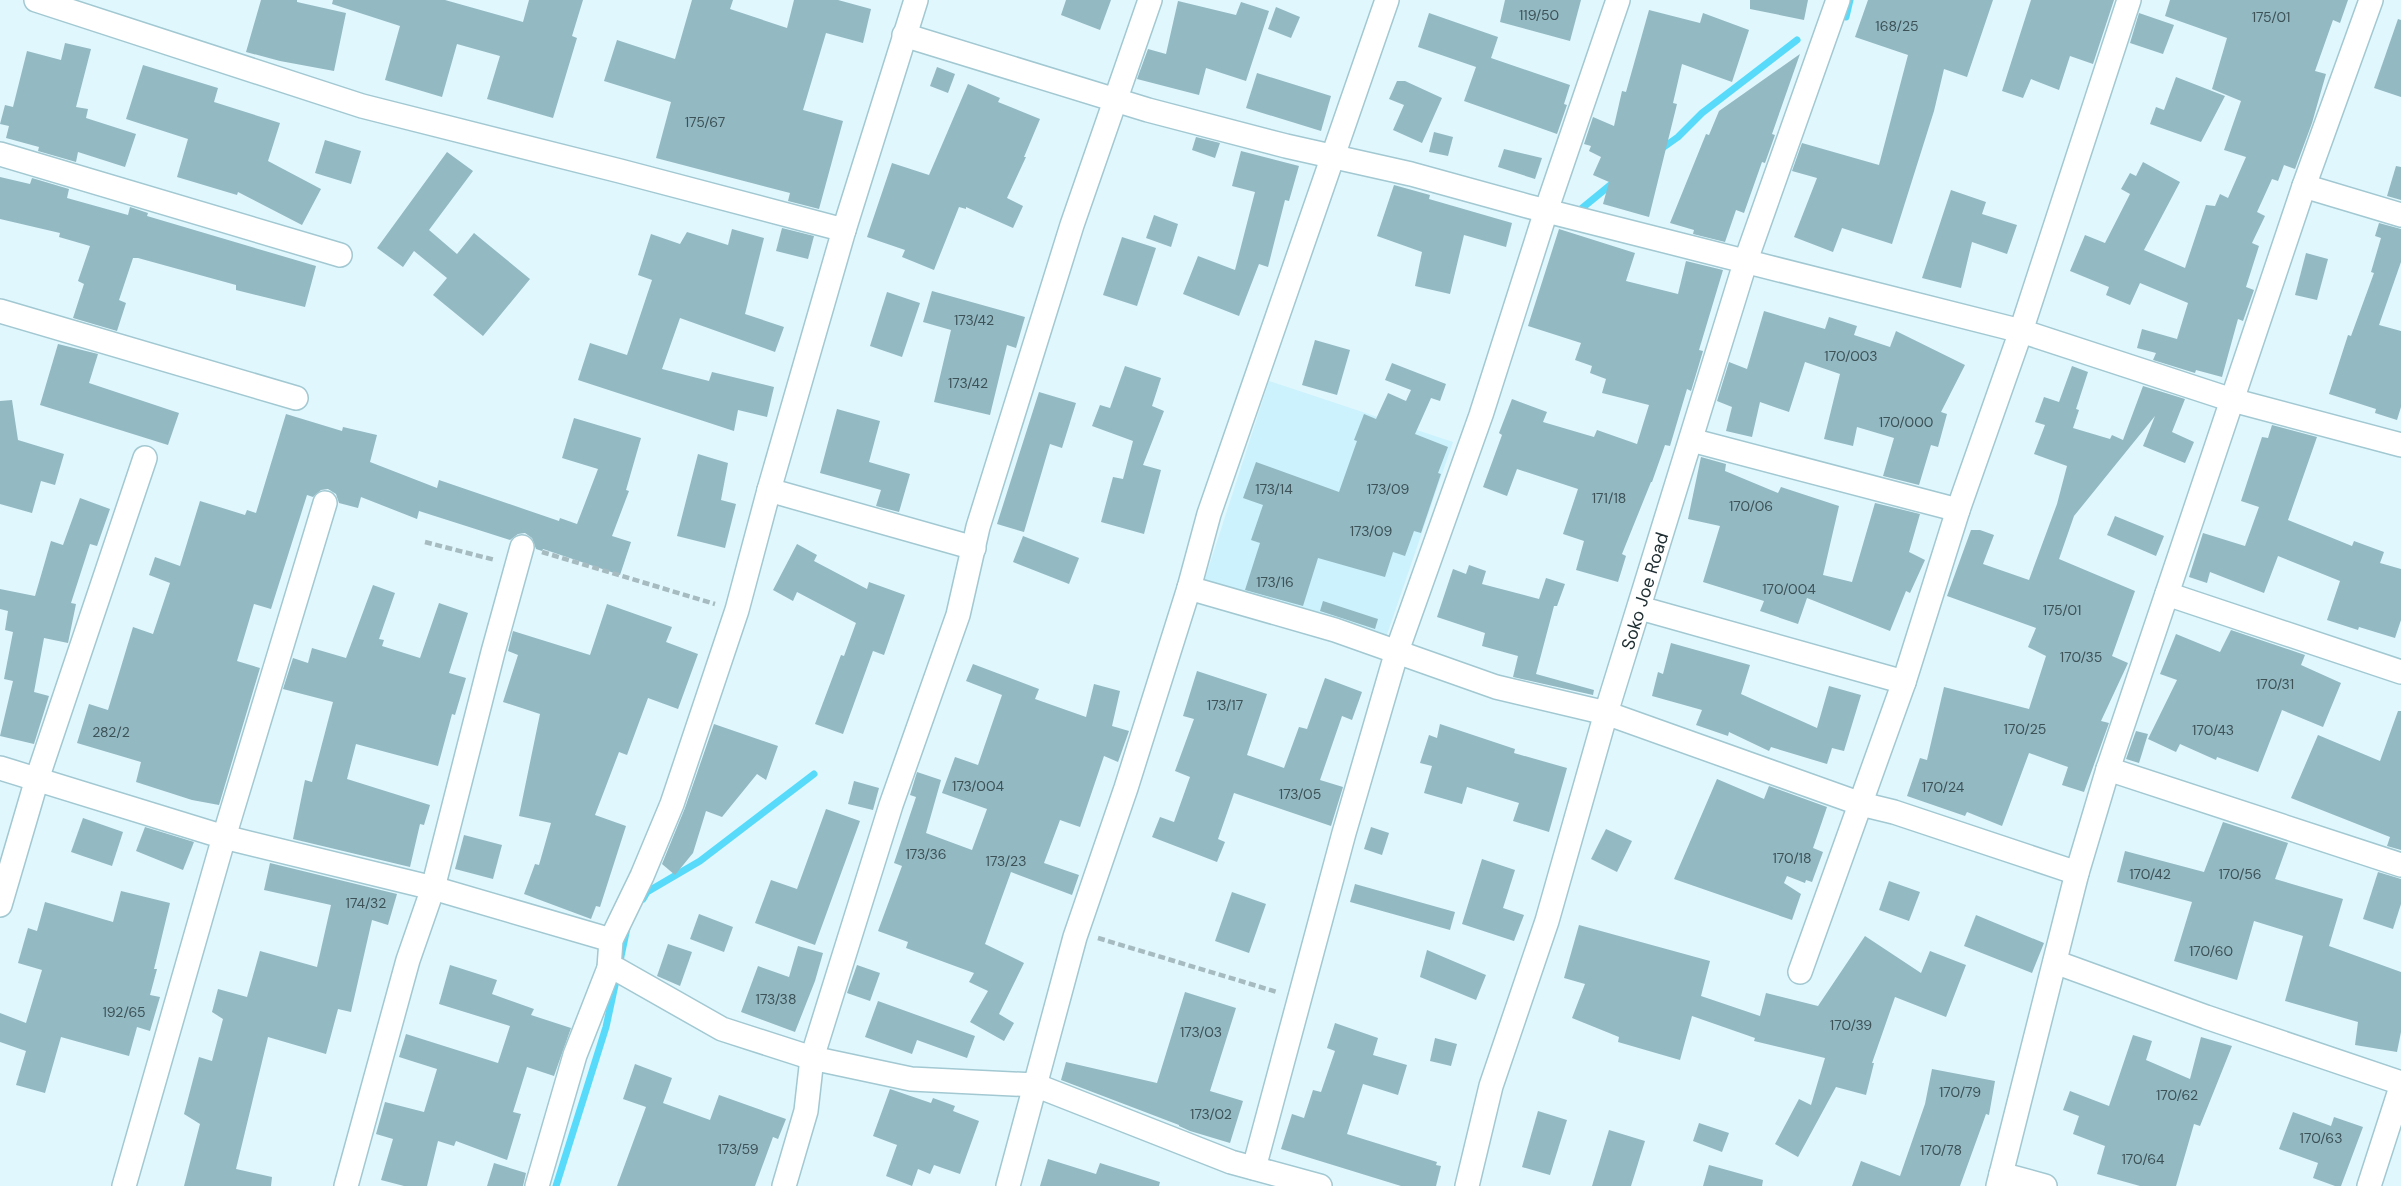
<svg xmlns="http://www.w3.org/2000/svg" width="2401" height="1186" font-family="'DM Sans',sans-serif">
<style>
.built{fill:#ccf2fd}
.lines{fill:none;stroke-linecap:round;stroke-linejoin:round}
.stream{stroke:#58dbfa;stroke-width:7}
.building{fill:#93b9c3}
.minor-casing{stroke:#a2c8d2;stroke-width:26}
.path{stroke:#a6bbc0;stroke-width:4.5;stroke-dasharray:7 3.5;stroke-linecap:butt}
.minor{stroke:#fff;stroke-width:23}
.labels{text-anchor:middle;stroke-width:7;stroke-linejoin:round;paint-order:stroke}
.number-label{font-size:14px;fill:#3d5257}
.street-label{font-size:18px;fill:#202f33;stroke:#fff}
</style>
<rect width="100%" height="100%" fill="#e0f7fd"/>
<polygon class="built" points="1269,381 1453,442 1380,655 1200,594"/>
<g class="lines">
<g class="stream">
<polyline points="1846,17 1850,0"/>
<polyline points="1661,149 1678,137 1702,113 1797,40"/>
<polyline points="1581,209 1614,182"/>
<polyline points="643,899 647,892 700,861 814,774"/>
<polyline points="620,961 627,928"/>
<polyline points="556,1186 606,1027 617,976"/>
</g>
</g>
<g class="building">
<polygon points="261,0 297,0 297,2 346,13 334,71 280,61 246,52"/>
<polygon points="333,0 445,0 523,22 529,0 583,0 572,36 577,38 553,118 487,99 500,56 457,44 442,97 385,80 400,26 332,4"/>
<polygon points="692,0 733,0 730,9 787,28 794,0 838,0 871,9 863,43 826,33 803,110 843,121 819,209 788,201 790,193 656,158 671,102 604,81 617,40 675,59"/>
<polygon points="1066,0 1111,0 1100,30 1061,15"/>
<polygon points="1505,0 1581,0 1570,41 1500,22"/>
<polygon points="1750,0 1808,0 1804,20 1750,9"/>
<polygon points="1868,0 1993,0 1967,77 1944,69 1934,111 1892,244 1842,228 1833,252 1794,237 1817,178 1792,171 1802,143 1879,165 1908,55 1855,37"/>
<polygon points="2031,0 2114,0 2093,64 2070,56 2059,90 2031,79 2023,98 2002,91"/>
<polygon points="2170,0 2348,0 2340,23 2333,20 2315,71 2326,74 2312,123 2295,169 2284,165 2278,181 2272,179 2257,212 2265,216 2252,243 2259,246 2246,287 2254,290 2243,321 2238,319 2222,377 2196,370 2195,373 2153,360 2156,353 2137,348 2142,329 2177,339 2188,303 2140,283 2130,305 2106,295 2109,287 2070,271 2085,235 2105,243 2130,194 2121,189 2130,173 2136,176 2143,162 2180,182 2144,250 2185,268 2206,205 2215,206 2220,194 2228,198 2246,157 2224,150 2241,101 2212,89 2227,38 2165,16"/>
<polygon points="1178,1 1236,15 1241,2 1269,11 1246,81 1206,68 1199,95 1137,79 1148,49 1166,54"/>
<polygon points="1276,7 1300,17 1291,38 1268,29"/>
<polygon points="1649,10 1700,23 1703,13 1749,30 1732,82 1682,64 1673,103 1677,104 1649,217 1603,204 1609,182 1593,175 1601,157 1589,151 1591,146 1584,144 1593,117 1614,126 1622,91 1626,92"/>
<polygon points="1429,13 1498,37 1491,58 1570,85 1564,104 1567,105 1557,134 1464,101 1476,67 1418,47"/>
<polygon points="2139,13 2174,25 2163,54 2130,43"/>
<polygon points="2398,19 2401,20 2401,97 2374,88"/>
<polygon points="65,43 91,49 76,107 88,109 86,118 136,134 125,167 78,152 76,162 38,151 39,147 6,138 9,126 0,124 5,105 13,107 27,51 61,60"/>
<polygon points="1800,54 1772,134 1775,135 1765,163 1762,162 1744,213 1736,210 1725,242 1693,234 1694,230 1670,223 1706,134 1709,135 1719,111"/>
<polygon points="143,65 218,88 214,102 280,123 268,161 321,189 302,225 238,192 237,195 177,177 188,139 126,119"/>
<polygon points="937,67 955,74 948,93 930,86"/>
<polygon points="1257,73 1331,96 1321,131 1246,108"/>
<polygon points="2176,77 2225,96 2201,142 2150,124 2156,107 2164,110"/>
<polygon points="1397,81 1405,81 1442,98 1422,143 1393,130 1404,105 1389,99"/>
<polygon points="968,84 1000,98 998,102 1040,119 1024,157 1026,157 1007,198 1023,206 1013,228 966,207 966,209 959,207 934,270 902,257 905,250 867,237 892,163 929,175"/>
<polygon points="1434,132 1453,137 1448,156 1429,152"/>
<polygon points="1196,137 1220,143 1215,158 1192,150"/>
<polygon points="325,140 361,151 351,184 315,173"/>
<polygon points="1504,149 1542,158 1535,179 1498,167"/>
<polygon points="1241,151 1299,166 1289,201 1285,200 1268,267 1259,264 1239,316 1183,294 1198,256 1235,270 1255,192 1232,186"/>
<polygon points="447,152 473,171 429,230 457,254 474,233 530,279 483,336 433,295 447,278 414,251 403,267 377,248"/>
<polygon points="2396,166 2401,167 2401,200 2387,196"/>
<polygon points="0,177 30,184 32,178 69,189 67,198 128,215 130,207 148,213 147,216 316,266 305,307 236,290 236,285 138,258 133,258 119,300 126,303 117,331 73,318 84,284 78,281 90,246 59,237 60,233 0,219"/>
<polygon points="1394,185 1430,195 1429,199 1512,223 1506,247 1464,235 1450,294 1415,286 1422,252 1377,236"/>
<polygon points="1951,190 1986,202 1982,214 2017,225 2007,254 1972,242 1961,288 1922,278"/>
<polygon points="1154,215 1178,224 1171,247 1146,238"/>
<polygon points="2379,223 2401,229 2401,262 2379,325 2401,331 2401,407 2397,420 2375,413 2376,409 2329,394 2348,335 2351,336 2374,273 2371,272 2381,238 2375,236"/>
<polygon points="782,228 814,236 808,259 776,251"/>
<polygon points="732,229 764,238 745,314 784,327 775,352 680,318 662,369 709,381 712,372 774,387 767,417 738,410 734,431 578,380 590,343 627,355 652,280 638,275 651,234 680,244 687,232 728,245"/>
<polygon points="1559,229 1635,253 1626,281 1678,294 1686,261 1723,270 1699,350 1703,351 1691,391 1687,389 1670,446 1665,445 1652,482 1651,482 1622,554 1626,556 1618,582 1576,570 1584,541 1563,534 1578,489 1517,469 1507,496 1483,487 1502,435 1499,433 1512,399 1547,412 1543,422 1594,437 1597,430 1637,444 1649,405 1602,393 1606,379 1590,373 1592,366 1575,360 1581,343 1528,326"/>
<polygon points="1122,237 1156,248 1137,306 1103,295"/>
<polygon points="2306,253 2328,259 2317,300 2295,295"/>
<polygon points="932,291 1025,317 1016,348 1007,345 990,415 934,402 951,330 923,322"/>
<polygon points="887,292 920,303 902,357 870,346"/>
<polygon points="1764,311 1825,329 1829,317 1857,326 1854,335 1890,347 1896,331 1965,365 1941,412 1947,414 1938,447 1931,445 1919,485 1883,476 1894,438 1857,427 1853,446 1824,439 1840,374 1805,362 1789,412 1760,402 1752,437 1726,431 1732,407 1717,401 1729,362 1747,369"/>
<polygon points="1315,340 1350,350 1337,395 1302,385"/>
<polygon points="58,344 98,354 89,383 179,413 168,445 40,405"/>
<polygon points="1392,363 1446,384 1440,401 1431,398 1415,434 1448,447 1438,473 1441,474 1421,533 1414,531 1405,556 1393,552 1385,577 1318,558 1303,606 1245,590 1260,543 1251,540 1263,505 1243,498 1256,462 1339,492 1357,441 1354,440 1364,414 1376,419 1388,393 1406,401 1411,390 1385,380"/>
<polygon points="1125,366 1161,378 1152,406 1164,411 1143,465 1161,470 1144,534 1101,522 1113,477 1123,479 1133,441 1092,426 1100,405 1110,408"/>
<polygon points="2072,366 2088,372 2076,409 2079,410 2073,428 2110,439 2112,435 2123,440 2143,386 2185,399 2172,432 2194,442 2185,463 2143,446 2155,416 2074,516 2059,559 2135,591 2112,656 2128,663 2101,721 2109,723 2084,792 2062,785 2068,767 2029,753 2002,826 1967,812 1965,816 1907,796 1920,758 1927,760 1944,687 2029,709 2046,656 2028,647 2036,628 1947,596 1971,530 1980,530 1994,535 1983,564 2029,580 2057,504 2067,466 2034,454 2045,425 2035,422 2044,397 2059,402"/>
<polygon points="1039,392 1076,403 1062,448 1050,444 1024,532 997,524"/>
<polygon points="12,400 18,440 64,454 55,485 41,481 32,513 0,504 0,401"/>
<polygon points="837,409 880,421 869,462 910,474 899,512 876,506 881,490 820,473"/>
<polygon points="286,414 342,431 343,427 377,435 370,462 437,488 439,480 559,521 560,518 577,524 598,469 562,458 574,418 641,438 626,490 629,491 612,536 631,542 620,575 543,549 542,551 536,549 532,538 525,533 518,534 510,540 419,511 417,519 361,497 358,508 339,503 336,494 328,489 321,490 313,497 307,495 271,609 254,604 237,661 260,668 219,805 192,800 136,782 141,762 77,743 89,704 108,710 133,627 153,634 170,583 149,575 155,557 180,566 200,501 245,515 247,510 256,513"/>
<polygon points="2272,425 2317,437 2288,520 2352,546 2354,541 2384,552 2380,563 2401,569 2401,620 2395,638 2359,627 2358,630 2327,620 2340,581 2278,556 2264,593 2210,572 2207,583 2189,577 2203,533 2245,546 2259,507 2241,501 2262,437 2268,438"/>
<polygon points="698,454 728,463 721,500 736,504 725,548 677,536"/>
<polygon points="1701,457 1726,464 1725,471 1778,493 1781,487 1839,506 1823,575 1852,582 1875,503 1920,514 1909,552 1925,560 1910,593 1906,591 1890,631 1807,598 1798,624 1760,611 1764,601 1703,582 1720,526 1688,519"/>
<polygon points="80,498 110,509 97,546 90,544 71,603 76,604 68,643 44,638 34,692 49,696 34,744 0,736 13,681 4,679 13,632 5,630 8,611 0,609 0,589 35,596 51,541 63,545"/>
<polygon points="2115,516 2164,536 2156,556 2107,535"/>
<polygon points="1023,536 1079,558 1069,584 1013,562"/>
<polygon points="797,544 817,555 814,561 867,589 869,582 905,595 884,655 873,651 843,734 815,724 841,655 844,656 856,623 797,592 793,601 773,590"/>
<polygon points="1469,565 1486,571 1482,584 1539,599 1546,578 1565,584 1557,606 1554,606 1536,674 1594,690 1593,695 1513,677 1518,656 1482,646 1485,633 1437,617 1453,569 1466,574"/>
<polygon points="373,585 395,593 379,639 384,640 382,646 420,658 439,603 468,613 449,673 466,678 455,715 452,714 438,766 356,744 347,779 430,805 424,825 420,824 410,867 293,839 305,780 312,782 333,702 283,689 293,658 308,663 312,648 346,658"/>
<polygon points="1323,601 1378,619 1375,629 1320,611"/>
<polygon points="607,604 672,627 666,642 698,654 678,709 648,698 627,755 619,752 595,815 626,826 600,907 596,906 591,919 524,894 535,864 539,865 551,823 519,816 540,714 503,702 518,655 508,651 513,631 590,655"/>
<polygon points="2231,630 2305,655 2301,665 2341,683 2323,727 2282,710 2258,772 2217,757 2216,760 2180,744 2176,752 2148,739 2177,680 2160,674 2176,634 2220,652"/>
<polygon points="1671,643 1750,665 1741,694 1817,728 1829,686 1861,695 1844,751 1832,748 1827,764 1771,747 1769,751 1729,732 1728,736 1696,725 1702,710 1652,696 1658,672 1663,674"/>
<polygon points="973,664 1039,689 1035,699 1086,717 1094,684 1120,691 1112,726 1129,731 1118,762 1104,756 1080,827 1060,820 1044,863 1079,875 1072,895 1011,872 985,944 1024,963 999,1014 1014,1023 1004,1041 970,1022 988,991 969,982 974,973 906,948 908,942 878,931 902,866 894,863 916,797 910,795 917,772 941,780 926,833 972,850 987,809 942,793 955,757 978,765 1002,695 966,681"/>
<polygon points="1197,671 1267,694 1247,755 1284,768 1299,727 1307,729 1325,678 1362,692 1352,720 1342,716 1320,780 1343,787 1331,826 1234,793 1218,839 1225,842 1217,862 1152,837 1160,817 1174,822 1190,777 1175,771 1194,719 1183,716"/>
<polygon points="2398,711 2401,711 2401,850 2387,846 2390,837 2291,798 2318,735 2380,761"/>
<polygon points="714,724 778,746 766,780 757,774 722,817 706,811 693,853 675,875 662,864 685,808"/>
<polygon points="1440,724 1515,749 1514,753 1567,768 1549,832 1513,821 1519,803 1467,787 1462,804 1424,793 1432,766 1420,763 1429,735 1437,738"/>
<polygon points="2136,731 2148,734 2139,763 2126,759"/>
<polygon points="1717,779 1764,799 1769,786 1827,807 1813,848 1823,852 1812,882 1806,880 1805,883 1787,876 1784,883 1801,894 1792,920 1674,879"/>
<polygon points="854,781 879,788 873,810 848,804"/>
<polygon points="826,809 860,821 815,945 755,923 771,880 797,889"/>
<polygon points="83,818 123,832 112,866 71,852"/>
<polygon points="2223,822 2288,843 2275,879 2343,899 2329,946 2401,972 2401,1032 2397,1052 2355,1045 2358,1022 2285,1001 2303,936 2254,921 2237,980 2174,961 2192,902 2117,882 2125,851 2204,872"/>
<polygon points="145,827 194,842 183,870 136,851"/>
<polygon points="1371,827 1389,833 1382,855 1364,849"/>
<polygon points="1606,829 1632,841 1617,872 1591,859"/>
<polygon points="464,835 502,845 493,879 455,869"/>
<polygon points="1482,859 1515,870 1503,908 1524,915 1514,941 1462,924"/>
<polygon points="270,863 397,894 388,925 372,920 351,1012 338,1009 326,1054 268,1037 236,1169 272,1177 271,1186 184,1186 200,1124 184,1114 199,1057 212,1061 223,1019 212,1012 218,989 247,997 260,951 317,967 331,905 264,890"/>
<polygon points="2378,872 2401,879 2401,904 2393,929 2363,919"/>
<polygon points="1889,881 1920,892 1909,921 1879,910"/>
<polygon points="1355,884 1455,912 1450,930 1350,902"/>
<polygon points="121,891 170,903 154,969 157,969 150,995 160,997 150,1031 137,1027 129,1056 61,1037 45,1093 16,1085 26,1051 0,1042 0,1013 26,1023 42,970 18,963 28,928 37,931 45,902 113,922"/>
<polygon points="1232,892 1266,904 1249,953 1215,941"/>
<polygon points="699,914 733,927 724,952 690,939"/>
<polygon points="1976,915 2044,943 2032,973 1964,946"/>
<polygon points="1579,925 1710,961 1701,996 1760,1016 1766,993 1818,1006 1865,936 1921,973 1930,951 1966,965 1946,1017 1895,997 1872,1063 1874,1063 1866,1095 1836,1087 1798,1157 1775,1144 1799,1099 1811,1105 1825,1058 1754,1041 1755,1038 1692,1016 1680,1060 1618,1042 1619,1037 1572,1018 1585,984 1564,978"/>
<polygon points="668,944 692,952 680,986 657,976"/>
<polygon points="798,946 823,953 815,981 795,1032 741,1012 758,966 789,977"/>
<polygon points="1427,950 1486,975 1476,1000 1420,977"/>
<polygon points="450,965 497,980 492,994 534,1009 531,1015 571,1028 554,1076 527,1067 513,1112 521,1114 507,1160 456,1141 454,1146 438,1141 427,1186 404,1186 381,1180 393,1139 376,1134 385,1102 424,1112 437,1069 399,1057 406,1034 498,1063 510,1026 439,1004"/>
<polygon points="857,965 880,973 870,1001 847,993"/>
<polygon points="1185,992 1236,1008 1210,1091 1243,1101 1230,1143 1190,1131 1179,1126 1179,1125 1061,1080 1066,1062 1157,1083"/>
<polygon points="878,1001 975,1036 967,1058 917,1040 912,1054 865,1037"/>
<polygon points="1335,1023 1378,1038 1373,1055 1407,1065 1398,1095 1363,1084 1347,1134 1437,1162 1436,1165 1441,1166 1436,1186 1401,1186 1281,1149 1292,1114 1304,1118 1313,1090 1321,1092 1335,1051 1327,1048"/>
<polygon points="2133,1035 2152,1041 2146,1060 2190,1079 2201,1037 2232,1046 2200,1126 2194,1124 2176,1186 2140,1186 2097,1174 2105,1146 2073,1134 2079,1116 2063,1110 2070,1091 2109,1106"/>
<polygon points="1435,1038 1457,1044 1451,1066 1430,1061"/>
<polygon points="635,1064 672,1078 663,1103 710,1120 719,1095 786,1119 778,1139 773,1137 755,1186 617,1186 646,1107 623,1099"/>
<polygon points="1932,1069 1995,1081 1989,1115 1986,1114 1960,1186 1852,1186 1861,1161 1900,1176 1925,1104"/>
<polygon points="890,1089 931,1103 933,1098 955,1106 953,1111 979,1121 960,1174 934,1165 930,1174 918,1169 912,1186 886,1176 897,1145 873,1136"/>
<polygon points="1538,1111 1567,1120 1550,1175 1522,1167"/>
<polygon points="2293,1112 2331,1126 2334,1117 2363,1127 2341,1186 2335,1186 2313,1178 2318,1163 2279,1149"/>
<polygon points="1699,1123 1729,1133 1722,1152 1693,1141"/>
<polygon points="1609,1130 1645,1141 1631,1186 1592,1186"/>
<polygon points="1048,1159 1096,1174 1100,1163 1160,1182 1159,1186 1040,1186"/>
<polygon points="494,1163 526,1173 523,1186 487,1186"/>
<polygon points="1709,1165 1763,1180 1762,1186 1703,1186"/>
</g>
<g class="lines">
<g class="minor-casing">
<g id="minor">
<polyline points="36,0 362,106 620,171 844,230"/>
<polyline points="904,35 1148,110 1286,146 1411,174 1527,206 2021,331 2232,400 2401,445"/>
<polyline points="0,154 340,255"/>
<polyline points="2304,186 2401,215"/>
<polyline points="0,311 296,398"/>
<polyline points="1691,440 1958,510"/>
<polyline points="769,490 974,548"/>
<polyline points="1189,588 1209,514 1387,0"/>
<polyline points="2167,594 2401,672"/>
<polyline points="1640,608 1904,682 1958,510 2021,331 2129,0"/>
<polyline points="0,768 224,837 433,888 611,940"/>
<polyline points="2108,769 2401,865"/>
<polyline points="0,905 37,779 145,458"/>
<polyline points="2055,962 2206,1017 2401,1083"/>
<polyline points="609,968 618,970 722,1029 812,1058 911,1079 1035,1085 1231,1162 1320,1186"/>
<polyline points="1800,972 1904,682"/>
<polyline points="1254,1168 1344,833 1397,651 1481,415 1546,211 1618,0"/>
<polyline points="2001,1174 2045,1186"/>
<polyline points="124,1186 224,837 325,503"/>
<polyline points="346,1186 408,960 433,888 493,652 522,547"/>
<polyline points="537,1186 575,1055 609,968 611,940 642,876 672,804 737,610 769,490 844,230 916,0"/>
<polyline points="784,1186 806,1111 812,1058 891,805 958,615 978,527 1072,225 1150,0"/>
<polyline points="1008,1186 1075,937 1126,788 1189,588 1335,630 1496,687 1606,713 1861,804 1894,812 2077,873"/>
<polyline points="1467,1186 1491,1086 1547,921 1606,713 1746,260 1838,0"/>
<polyline points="1998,1186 2077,873 2108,769 2304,186 2371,0"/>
<polyline points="2369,1186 2401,1087"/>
</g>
</g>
<g class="path">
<polyline points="425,542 495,560"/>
<polyline points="542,552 715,604"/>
<polyline points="1098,938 1277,992"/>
</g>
<use href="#minor" class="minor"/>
</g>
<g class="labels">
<g class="number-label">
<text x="1539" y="20">119/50</text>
<text x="2271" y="22">175/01</text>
<text x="1897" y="31">168/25</text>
<text x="705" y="127">175/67</text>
<text x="974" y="325">173/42</text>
<text x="1851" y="361">170/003</text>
<text x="968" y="388">173/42</text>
<text x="1906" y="427">170/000</text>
<text x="1274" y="494">173/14</text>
<text x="1388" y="494">173/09</text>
<text x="1609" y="503">171/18</text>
<text x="1751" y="511">170/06</text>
<text x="1371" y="536">173/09</text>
<text x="1275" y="587">173/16</text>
<text x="1789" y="594">170/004</text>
<text x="2062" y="615">175/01</text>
<text x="2081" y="662">170/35</text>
<text x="2275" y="689">170/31</text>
<text x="1225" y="710">173/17</text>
<text x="2025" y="734">170/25</text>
<text x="2213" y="735">170/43</text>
<text x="111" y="737">282/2</text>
<text x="978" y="791">173/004</text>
<text x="1943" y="792">170/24</text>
<text x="1300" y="799">173/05</text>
<text x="926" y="859">173/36</text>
<text x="1792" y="863">170/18</text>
<text x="1006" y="866">173/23</text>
<text x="2150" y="879">170/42</text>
<text x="2240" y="879">170/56</text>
<text x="366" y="908">174/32</text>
<text x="2211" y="956">170/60</text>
<text x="776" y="1004">173/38</text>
<text x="124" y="1017">192/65</text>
<text x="1851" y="1030">170/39</text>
<text x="1201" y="1037">173/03</text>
<text x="1960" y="1097">170/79</text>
<text x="2177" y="1100">170/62</text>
<text x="1211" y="1119">173/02</text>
<text x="2321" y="1143">170/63</text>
<text x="738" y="1154">173/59</text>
<text x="1941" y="1155">170/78</text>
<text x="2143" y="1164">170/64</text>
</g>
<g class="street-label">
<text transform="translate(1645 591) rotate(-73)" y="6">Soko Joe Road</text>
</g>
</g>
</svg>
